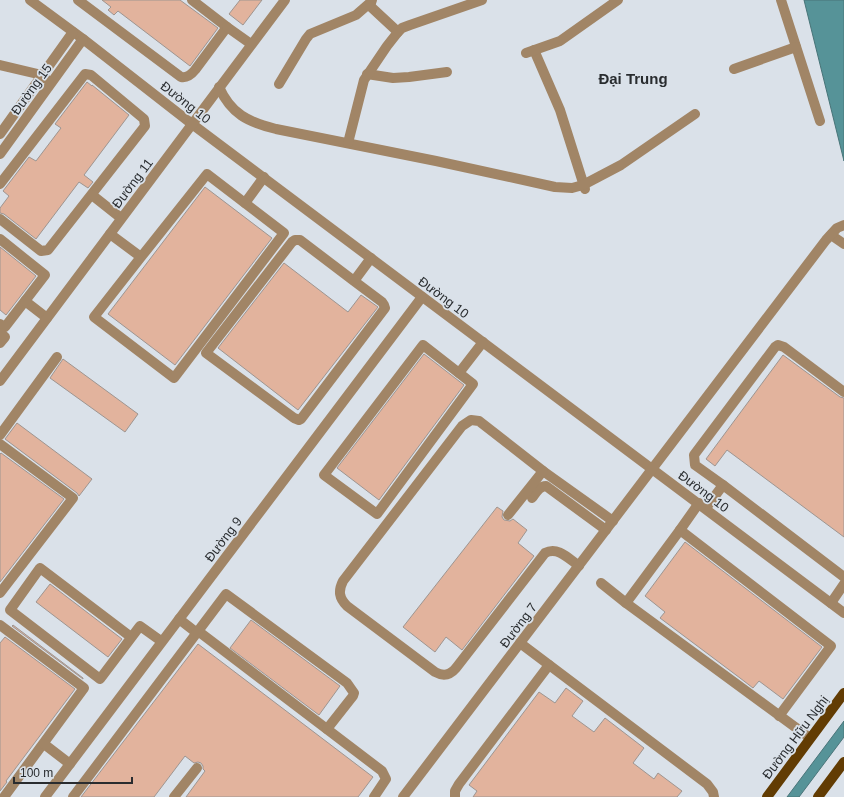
<svg xmlns="http://www.w3.org/2000/svg" width="844" height="797" font-family="Arial,sans-serif">
<style>
.water{fill:#569398;stroke:#487478}
.building{fill:#e2b39d;stroke:#9e9590}
.lines{fill:none;stroke-linecap:round;stroke-linejoin:round}
.minor{stroke:#a18566;stroke-width:10}
.major{stroke:#623c03;stroke-width:10}
.labels{text-anchor:middle;stroke-width:3.5;stroke-linejoin:round;paint-order:stroke}
.street-label{font-size:13px;fill:#292c2f;stroke:#dae1e9}
.quarter-label{font-size:15px;font-weight:bold;fill:#292c2f;stroke:#dae1e9}
</style>
<rect width="100%" height="100%" fill="#dae1e9"/>
<g class="water">
<polygon points="804,0 844,0 844,161 805,4"/>
<polygon points="844,721 844,737 799,797 787,797"/>
</g>
<g class="building">
<polygon points="102,0 180,0 218,28 190,66 118,11 114,15 108,10 111,7"/>
<polygon points="240,0 262,0 243,25 229,14"/>
<polygon points="87,82 92,86 92,85 129,115 84,175 93,182 88,188 79,182 36,239 4,214 0,213 0,208 9,196 3,191 29,157 36,161 61,128 55,124"/>
<polygon points="205,187 272,238 175,365 108,314"/>
<polygon points="0,247 36,276 6,315 0,310"/>
<polygon points="284,263 348,312 361,295 378,307 298,410 218,348"/>
<polygon points="424,354 464,385 379,500 337,468"/>
<polygon points="783,355 840,397 844,398 844,537 727,450 715,466 706,459"/>
<polygon points="63,359 138,414 125,432 50,378"/>
<polygon points="17,423 92,479 79,496 77,493 5,439"/>
<polygon points="1,453 64,499 0,582 0,454"/>
<polygon points="497,507 503,511 502,517 504,520 510,521 513,519 527,530 518,543 534,556 462,650 446,637 435,652 403,627"/>
<polygon points="685,542 822,647 783,699 759,681 753,688 740,678 660,618 665,612 645,596"/>
<polygon points="50,584 122,639 108,657 36,602"/>
<polygon points="251,620 340,686 319,715 230,648"/>
<polygon points="13,625 83,678 83,679 12,626"/>
<polygon points="5,637 75,689 6,781 7,782 0,791 0,643"/>
<polygon points="198,644 373,777 358,797 186,797 205,771 203,769 203,766 201,763 198,762 194,763 185,756 154,797 81,797"/>
<polygon points="566,688 583,701 572,716 594,732 605,718 644,748 633,763 654,779 658,773 682,791 677,797 473,797 477,791 469,785 539,692 555,703"/>
</g>
<g class="lines">
<g class="minor">
<polyline points="30,0 83,39 192,124 844,613"/>
<path d="M 78,0 L 181,77 C 187,78 191,75 195,70 L 227,27 L 192,0"/>
<polyline points="372,0 370,6 398,32"/>
<polyline points="781,0 820,121"/>
<polyline points="227,27 251,44"/>
<polyline points="534,50 560,110 585,189"/>
<polyline points="526,53 560,41 618,0"/>
<polyline points="0,65 42,75 46,79"/>
<polyline points="734,69 796,47"/>
<polyline points="367,74 393,78 409,77 447,72"/>
<polyline points="279,84 306,39 310,34 356,15 371,2"/>
<path d="M 219,87 C 231,114 248,122 276,129 L 436,161 L 555,187 L 572,188 L 583,185 L 621,165 L 695,114"/>
<polyline points="0,134 73,32"/>
<polyline points="348,143 364,80 387,46 398,32 402,28 410,25 482,0"/>
<polyline points="0,154 83,39"/>
<polyline points="0,184 85,74 91,75 144,119 145,126 48,250 41,251 0,219"/>
<polyline points="92,195 121,218"/>
<polyline points="245,203 264,177"/>
<polyline points="110,234 141,257 94,317 174,378 284,233 207,174 141,257"/>
<polyline points="831,235 844,244"/>
<polyline points="0,239 45,275 5,327 0,324"/>
<polyline points="354,281 300,240 295,240 292,242 206,353 294,418 299,420 301,419 385,308 384,305 382,302 354,281 371,258"/>
<polyline points="25,301 47,318"/>
<polyline points="0,333 5,337 0,343"/>
<polygon points="423,345 473,384 377,514 324,475"/>
<polyline points="459,373 483,342"/>
<polyline points="0,381 285,0"/>
<polyline points="0,435 57,357"/>
<polyline points="0,444 73,498 0,593"/>
<polyline points="543,471 613,521"/>
<polyline points="723,485 695,465 694,455 775,347 778,345 784,347 844,392"/>
<path d="M 532,498 C 536,493 539,486 546,486 L 606,530"/>
<polyline points="706,508 723,485 844,577"/>
<path d="M 508,515 L 543,471 L 479,421 L 471,420 L 462,426 L 343,581 C 338,591 339,598 347,606 L 435,672 C 444,677 450,675 456,668 L 545,553 C 558,546 569,559 579,566"/>
<polyline points="680,530 699,503"/>
<polyline points="601,583 626,603 680,530 831,646 779,716"/>
<polyline points="626,603 810,738"/>
<polyline points="831,603 844,584"/>
<polyline points="179,619 197,633"/>
<polyline points="0,625 84,688 4,797"/>
<polyline points="198,631 382,771 386,779 374,797"/>
<polyline points="131,637 40,568 10,610 100,679 140,626 161,641"/>
<polyline points="520,643 707,784 713,792 714,797"/>
<polyline points="44,744 70,764"/>
<polyline points="45,797 422,297"/>
<polyline points="73,797 226,594 347,683 354,693 353,696 327,729"/>
<polyline points="174,797 197,768"/>
<polyline points="403,797 826,240 837,228 844,225"/>
<polyline points="455,797 455,791 459,784 549,665"/>
</g>
<g class="major">
<polyline points="767,797 844,693"/>
<polyline points="818,797 844,762"/>
</g>
</g>
<g class="labels">
<g class="street-label">
<text transform="translate(31 89) rotate(-54)" y="5">Đường 15</text>
<text transform="translate(186 102) rotate(38)" y="5">Đường 10</text>
<text transform="translate(132 183) rotate(-53)" y="5">Đường 11</text>
<text transform="translate(444 297) rotate(37)" y="5">Đường 10</text>
<text transform="translate(704 491) rotate(37)" y="5">Đường 10</text>
<text transform="translate(223 539) rotate(-53)" y="5">Đường 9</text>
<text transform="translate(518 625) rotate(-53)" y="5">Đường 7</text>
<text transform="translate(795 737) rotate(-53)" y="5">Đường Hữu Nghị</text>
</g>
<g class="quarter-label">
<text x="633" y="84">Đại Trung</text>
</g>
</g>
<path d="M14 777v6h118v-6" fill="none" stroke="#292c2f" stroke-width="2"/>
<text x="20" y="777" font-size="12" fill="#292c2f" stroke="#dae1e9" stroke-width="3" paint-order="stroke">100 m</text>
</svg>
